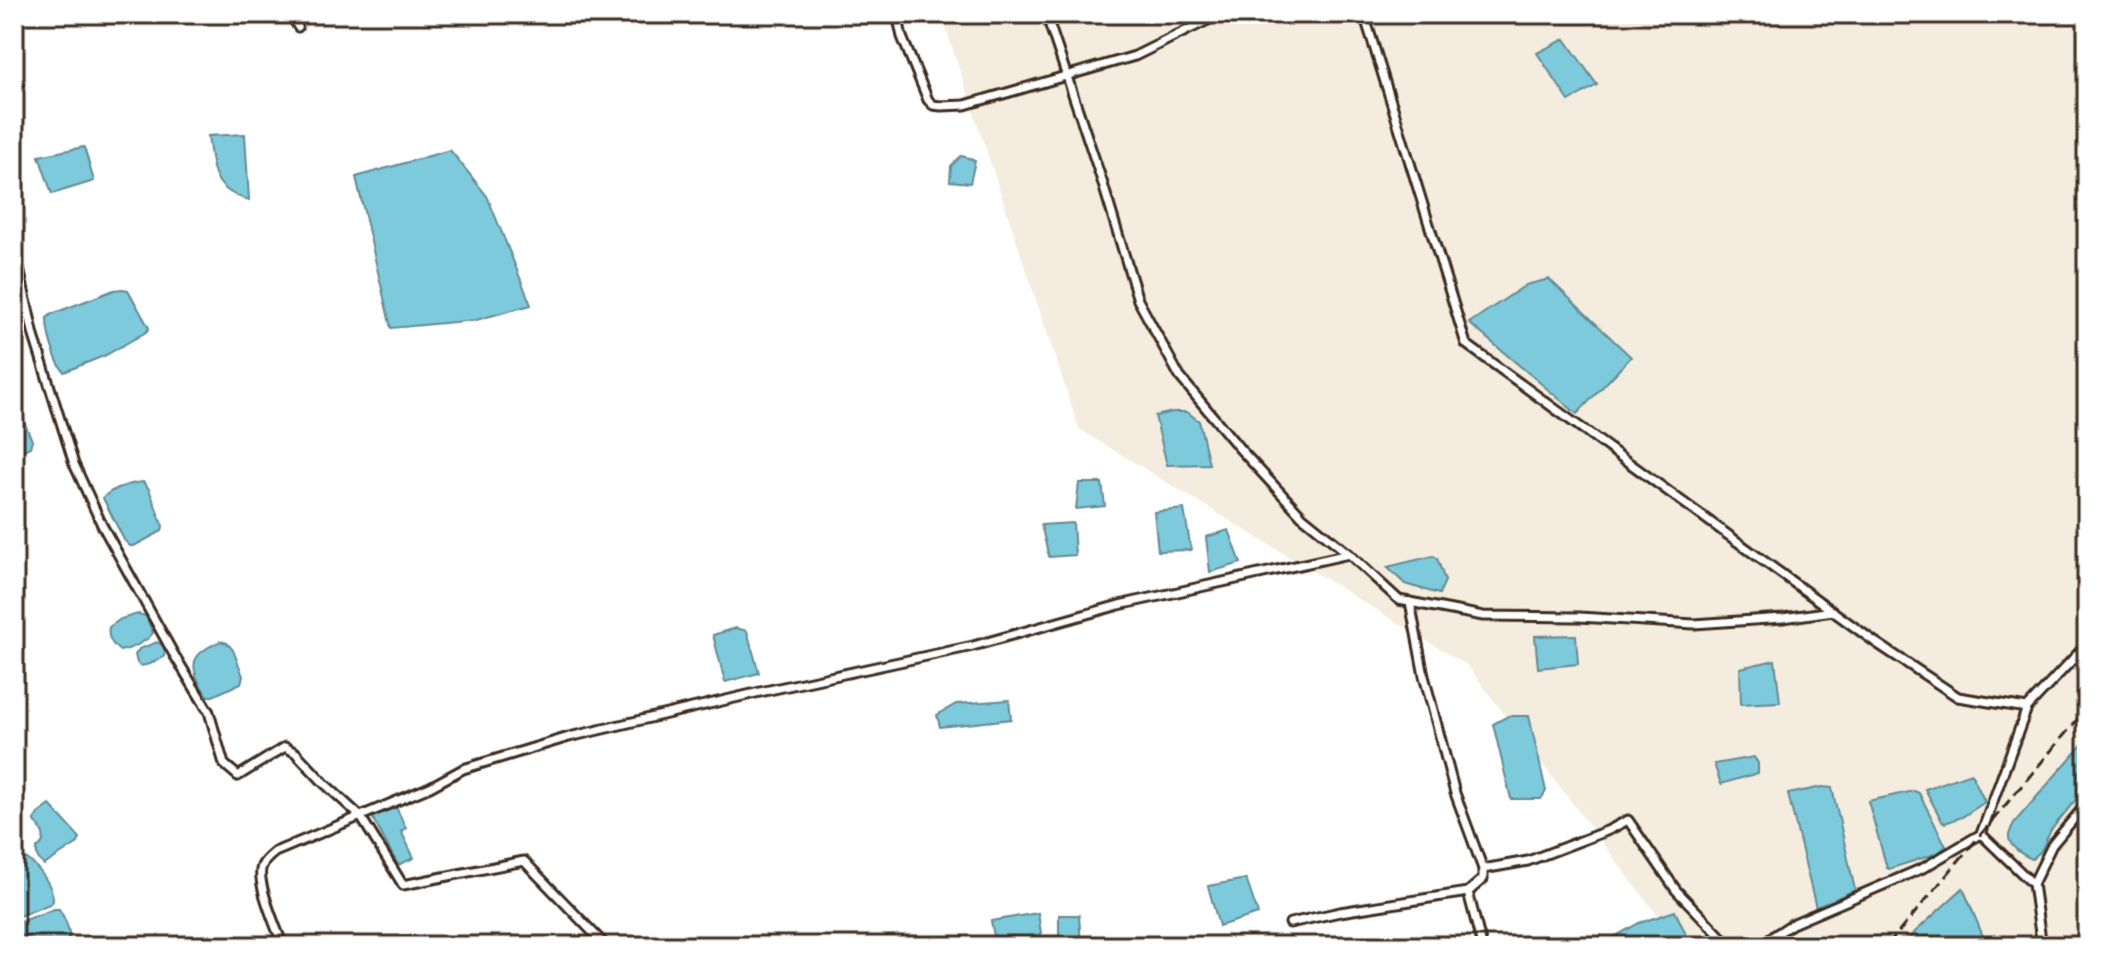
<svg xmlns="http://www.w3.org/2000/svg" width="2101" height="960" font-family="Kalam,sans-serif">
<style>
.built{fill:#f4ecde}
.water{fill:#7ecadd;stroke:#638a91;stroke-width:2}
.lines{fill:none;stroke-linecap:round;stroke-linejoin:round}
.minor-casing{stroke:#3b2a1e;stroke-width:13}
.minor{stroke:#fff;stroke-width:7}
.rail{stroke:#3b2a1e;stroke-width:3;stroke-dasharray:12 6;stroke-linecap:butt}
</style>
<rect width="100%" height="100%" fill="#fff"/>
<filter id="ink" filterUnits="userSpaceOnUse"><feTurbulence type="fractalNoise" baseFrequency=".0125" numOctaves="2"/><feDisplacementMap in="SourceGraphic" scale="16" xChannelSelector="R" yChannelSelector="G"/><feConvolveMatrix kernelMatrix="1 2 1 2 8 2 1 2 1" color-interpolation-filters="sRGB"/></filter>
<g filter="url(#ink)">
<polygon class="built" points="941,14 2087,14 2087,946 1681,946 1467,665 1079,429"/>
<g class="water">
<polygon points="1565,39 1597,85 1569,101 1537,53"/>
<path d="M 245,134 L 249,200 C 211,190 213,169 208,136 Z"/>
<polygon points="84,147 94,181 52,194 39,156"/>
<polygon points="450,150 487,196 531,305 476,320 391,328 356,177"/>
<polygon points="961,156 966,157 975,161 970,183 950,181 951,166"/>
<polygon points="1549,279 1631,357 1577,414 1469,323 1526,285"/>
<path d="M 122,289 L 128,290 L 149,328 L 146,332 L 106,355 L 64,372 C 54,359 47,334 47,318 L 52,314 L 114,290 Z"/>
<polygon points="14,399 32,440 30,447 16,453 14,451"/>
<polygon points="1173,412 1187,412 1199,421 1209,464 1167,465 1155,416"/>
<path d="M 143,482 L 149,489 L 163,526 L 162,531 L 134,546 L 130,546 L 124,540 L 103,498 C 110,489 131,483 143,482 Z"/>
<polygon points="1079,483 1102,483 1105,506 1076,509"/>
<polygon points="1184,509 1191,550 1158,551 1154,512"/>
<polygon points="1073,523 1075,555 1049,557 1041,525"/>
<polygon points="1229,530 1241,563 1210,572 1206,537"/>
<polygon points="1433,556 1437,558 1445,581 1439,594 1405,584 1387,567"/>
<path d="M 138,614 L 146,616 L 153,633 C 146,642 131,649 120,651 C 112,645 107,637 109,627 L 121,619 Z"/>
<polygon points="736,628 747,631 759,673 725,682 713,635"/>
<polygon points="1576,635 1578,664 1538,668 1535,636"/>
<path d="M 220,641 L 227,643 L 233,650 L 243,676 L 241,683 L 213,696 L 208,696 C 201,687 189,668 197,657 C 202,649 212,646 220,641 Z"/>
<polygon points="157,642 165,647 164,657 150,664 141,666 137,663 135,655 139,649"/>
<polygon points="1775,660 1780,702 1741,704 1740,668"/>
<polygon points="1009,700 1011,719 940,727 937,715 956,704"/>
<polygon points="1508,716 1529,716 1546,791 1541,799 1511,799 1493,724"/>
<path d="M 2087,739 L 2087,786 L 2051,830 L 2041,851 L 2032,859 C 2024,856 2008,846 2009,836 C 2009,834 2013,825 2014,823 Z"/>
<polygon points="1754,757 1758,763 1758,773 1721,784 1714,764"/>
<polygon points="1971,773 1985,802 1962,817 1945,823 1942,821 1925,789"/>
<polygon points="1822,787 1832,788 1855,890 1816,908 1788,794"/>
<polygon points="1914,791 1919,793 1946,846 1938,853 1889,869 1887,868 1868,801"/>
<path d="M 50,805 L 80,838 L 78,843 L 44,865 C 38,860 36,856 37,848 C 50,840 41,828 34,820 L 38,814 Z"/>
<polygon points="395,805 406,828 401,831 414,858 398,865 372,817"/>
<path d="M 26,858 C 38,867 54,886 53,901 L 50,904 L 14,918 L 14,864 Z"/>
<polygon points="1246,879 1258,914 1219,926 1208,886"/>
<polygon points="1963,888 1987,946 1903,946 1914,933"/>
<path d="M 54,909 L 59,909 C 64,917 70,930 69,939 L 52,946 L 14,946 L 14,924 Z"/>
<polygon points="1675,911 1689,941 1676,946 1611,946 1609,940 1639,923"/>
<polygon points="1038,913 1041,933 1036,946 996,946 991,921"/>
<polygon points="1059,915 1079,915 1081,946 1059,946"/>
</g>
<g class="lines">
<g class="minor-casing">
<g id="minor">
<polyline points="291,14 298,27"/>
<polyline points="897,14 902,37 928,100 933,105 941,106 965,105 1135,56 1220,14"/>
<polyline points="1046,14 1102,181 1138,300 1180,377 1240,449 1302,516 1349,554"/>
<polyline points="1364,14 1466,344 1875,642 1958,697 2027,708 2087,644"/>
<polyline points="14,261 18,264 34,336 74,464 102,525 173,653 209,712 224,764 238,776 285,747 296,753 324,783 361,817 403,885 524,861 606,946"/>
<polyline points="1410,602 1424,676 1455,793 1483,869"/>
<polyline points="2027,708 1981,834 2033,884"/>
<polyline points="1468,892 1482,946"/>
<polyline points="1290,923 1340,912 1468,892 1483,879 1483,869 1528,861 1609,830 1628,820 1676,890 1730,946"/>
<path d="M 283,946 C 277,929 255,881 262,866 C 264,861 270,856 275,852 L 430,787 L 463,769 L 569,737 L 760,692 L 973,646 L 1119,605 L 1349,554 L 1399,600 L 1483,616 L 1579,617 L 1694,624 L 1783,618 L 1833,611"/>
<polyline points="1758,946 1792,924 1923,868 1981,834"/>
<polyline points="2044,946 2041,940 2033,884 2052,845 2087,803"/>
</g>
</g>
<use href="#minor" class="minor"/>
<polyline class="rail" points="1887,946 2087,708"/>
</g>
</g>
<rect width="2101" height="960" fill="none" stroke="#fff" stroke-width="48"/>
<rect x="24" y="24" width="2053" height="912" fill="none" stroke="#3b2a1e" stroke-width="3" filter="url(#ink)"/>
</svg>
